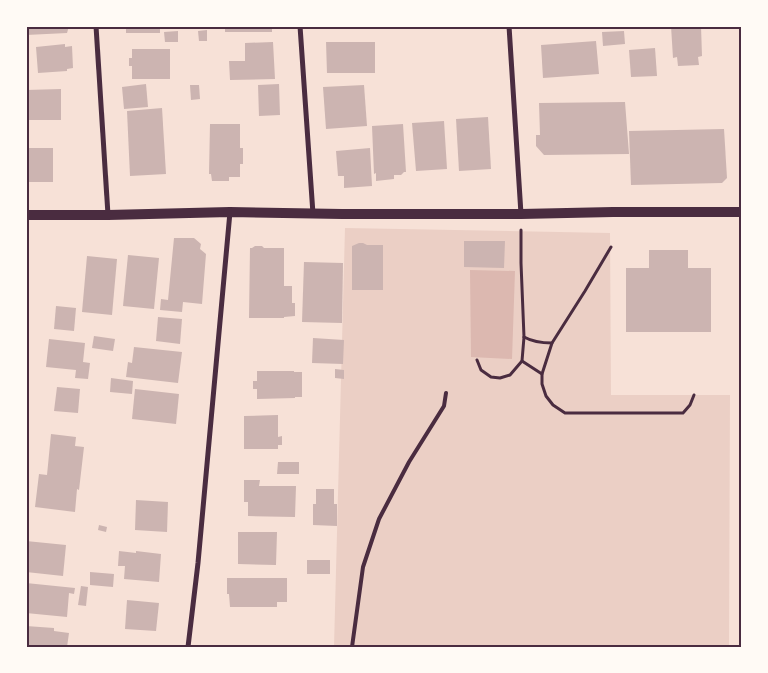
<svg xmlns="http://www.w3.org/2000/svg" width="768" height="673" font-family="'Alegreya Sans',sans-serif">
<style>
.green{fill:#ebcfc5}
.water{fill:#dcb8b0}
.building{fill:#ccb4b1}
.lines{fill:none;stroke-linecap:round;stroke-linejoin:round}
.path{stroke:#4a2c40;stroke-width:3}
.service{stroke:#4a2c40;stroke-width:4}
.minor{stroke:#4a2c40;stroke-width:5}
.secondary{stroke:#4a2c40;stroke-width:10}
.neatline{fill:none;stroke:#4a2c40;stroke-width:2}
</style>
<rect width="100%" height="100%" fill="#f7e1d7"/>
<polygon class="green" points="345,228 610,233 611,395 730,395 729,647 334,647"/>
<polygon class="water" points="470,270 515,271 512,359 471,357"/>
<g class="building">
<polygon points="26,26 69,26 67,33 26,35"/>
<rect x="126" y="26" width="34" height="7"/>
<rect x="225" y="26" width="47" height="6"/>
<rect x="600" y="26" width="22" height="3"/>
<polygon points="671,26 701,26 702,56 698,57 699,65 678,66 677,57 673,58"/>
<polygon points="207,30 207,41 199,41 198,31"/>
<polygon points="178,31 178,42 165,42 164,32"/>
<polygon points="624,31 625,44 603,46 602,32"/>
<polygon points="596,41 599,74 543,78 541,45"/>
<polygon points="273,42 275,79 230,80 229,61 245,61 245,43"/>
<polygon points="326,42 375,42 375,73 327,73"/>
<polygon points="65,44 65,47 72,46 73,68 67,69 67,71 38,73 36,47"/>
<polygon points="655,48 657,76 631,77 629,50"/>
<polygon points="132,49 170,49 170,79 132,79 132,66 129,66 129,58 132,58"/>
<polygon points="146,84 148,107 124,109 122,87"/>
<polygon points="279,84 280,115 259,116 258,85"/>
<polygon points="190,85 199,85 200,99 191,100"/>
<polygon points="364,85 367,126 326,129 323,87"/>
<polygon points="61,89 61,120 26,120 26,90"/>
<polygon points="625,102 629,154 544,155 536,146 536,135 540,135 539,103"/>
<polygon points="162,108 166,174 130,176 127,111"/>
<polygon points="488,117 491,169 459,171 456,119"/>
<polygon points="444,121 447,169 416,171 412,123"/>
<polygon points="210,124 240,124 240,148 243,148 243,164 240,164 240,177 229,177 229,181 212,181 211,174 209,174"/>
<polygon points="403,124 406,172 404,172 401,175 394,175 394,179 376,181 376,173 374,174 372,126"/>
<polygon points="724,129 727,178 722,183 631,185 629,131"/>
<rect x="26" y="148" width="27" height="34"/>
<polygon points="370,148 372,186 344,188 344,176 338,176 336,151"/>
<polygon points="174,238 194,238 201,244 200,249 206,254 202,304 183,302 182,312 160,310 161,299 168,300"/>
<polygon points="464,241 505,241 504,268 464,267"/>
<polygon points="359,243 363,243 367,245 383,245 383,290 352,290 352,246"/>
<polygon points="255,246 262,246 264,248 284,248 284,286 292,286 292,303 295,303 295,316 284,317 284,318 249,318 250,248 252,248"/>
<polygon points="649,250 688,250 688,268 711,268 711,332 626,332 626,268 649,268"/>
<polygon points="128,255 159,258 154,309 123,306"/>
<polygon points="87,256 117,259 112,315 82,312"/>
<polygon points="304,262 343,263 342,323 302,322"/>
<polygon points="56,306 76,308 74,331 54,329"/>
<polygon points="158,317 182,319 180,344 156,341"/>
<polygon points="94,336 115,339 113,351 92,348"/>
<polygon points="313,338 344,340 343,364 312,363"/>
<polygon points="49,339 85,343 83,362 90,363 88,379 75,378 76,370 46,367"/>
<polygon points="134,347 182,352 178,383 126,377 128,362 132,363"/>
<polygon points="335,369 344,370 344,379 335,378"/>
<polygon points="257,371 294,371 294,372 302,372 302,397 295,397 295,398 257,399 257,389 253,389 253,381 257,381"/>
<polygon points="111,378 133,381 132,394 110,392"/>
<polygon points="57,387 80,389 78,413 54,411"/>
<polygon points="135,389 179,394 176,424 132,419"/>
<polygon points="278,415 278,437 282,436 282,445 278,445 278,449 244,449 244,416"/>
<polygon points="51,434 76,437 75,446 84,447 79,490 77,489 75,512 35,507 39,474 47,475"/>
<polygon points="278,462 299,462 299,474 277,474"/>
<polygon points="244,480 260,480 259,486 296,486 295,517 248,516 248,502 244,502"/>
<polygon points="316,489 334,489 334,504 337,504 337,526 313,525 313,504 316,504"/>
<polygon points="136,500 168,502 167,532 135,530"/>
<polygon points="99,525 107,527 106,532 98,530"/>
<polygon points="238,532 277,532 276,565 238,564"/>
<polygon points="26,541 66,545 63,576 26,572"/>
<polygon points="119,551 136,553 136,551 161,554 159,582 124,579 125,566 118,566"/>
<rect x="307" y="560" width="23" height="14"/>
<polygon points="90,572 114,574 113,587 90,585"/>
<polygon points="227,578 287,578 287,602 277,602 277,607 230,607 229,594 227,594"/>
<polygon points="26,583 75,588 74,594 69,593 67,617 26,613"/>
<polygon points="81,586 88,587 86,606 78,605"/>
<polygon points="127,600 159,603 156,631 125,629"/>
<polygon points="26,626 54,628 54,631 69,633 67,647 53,645 53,647 26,647"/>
</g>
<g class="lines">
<g class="path">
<path d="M 524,337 C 533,342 542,343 552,343 L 585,291 L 611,247"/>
<polyline points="552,343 542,374 542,384 546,396 553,405 565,413 683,413 690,405 694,395"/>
<polyline points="477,360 481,370 491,377 500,378 510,375 522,361 524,337 521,263 521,230"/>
<polyline points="522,361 542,374"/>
</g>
<polyline class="service" points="352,647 363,567 379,519 409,462 444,406 446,393"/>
<g class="minor">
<polyline points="96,26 108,215"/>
<polyline points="300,26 313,214"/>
<polyline points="509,26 521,214"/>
<polyline points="188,647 198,563 230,212"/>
</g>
<polyline class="secondary" points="26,215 108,215 230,212 342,214 521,214 613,212 742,212"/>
</g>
<rect width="768" height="673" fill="none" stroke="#fffaf5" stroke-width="55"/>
<rect x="28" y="28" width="712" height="618" class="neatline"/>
</svg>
